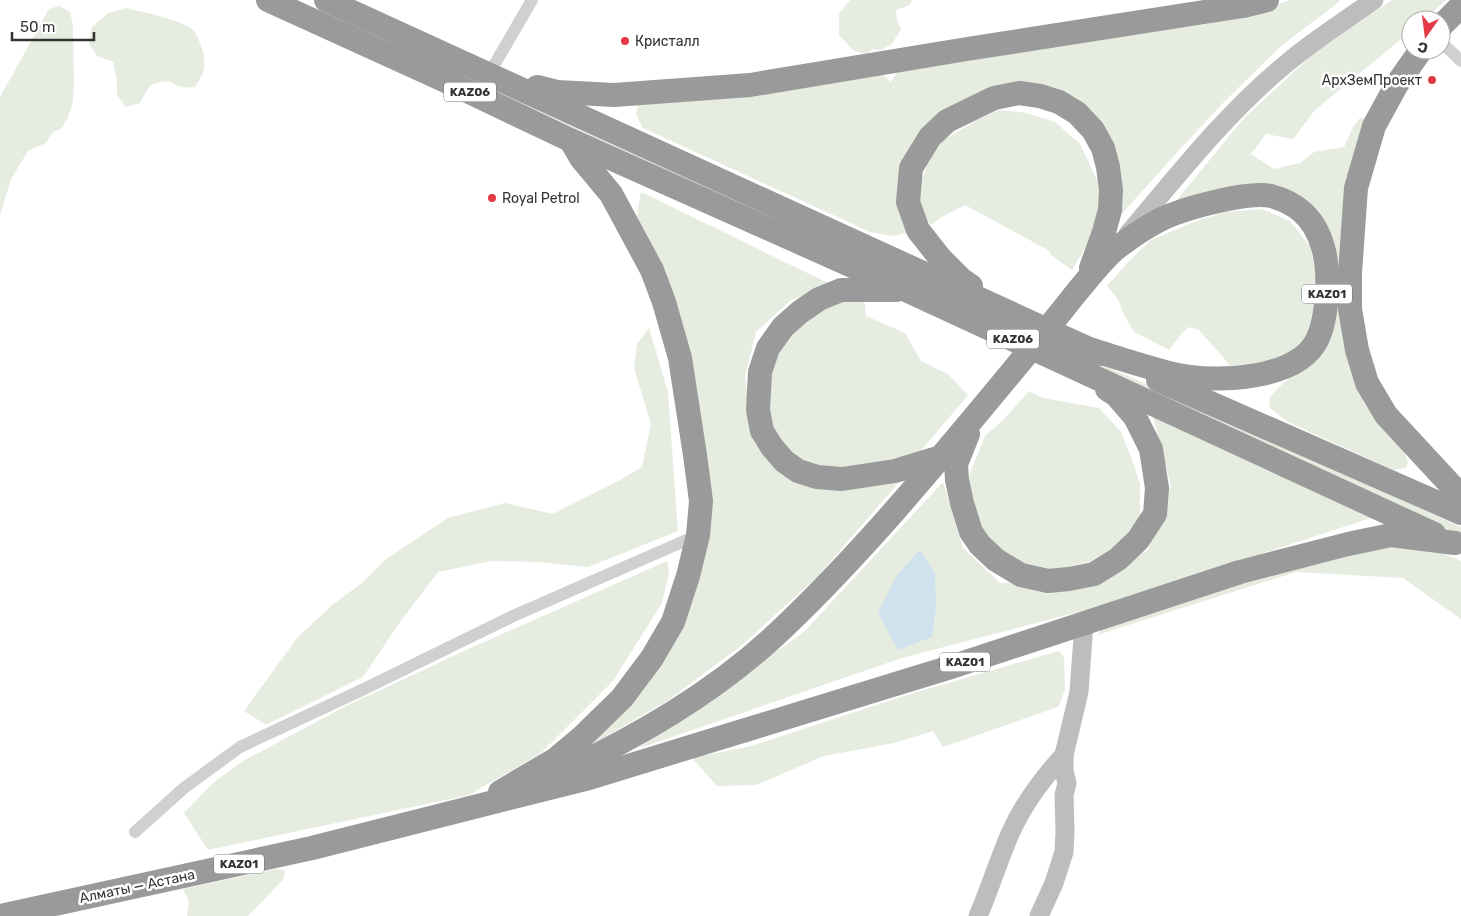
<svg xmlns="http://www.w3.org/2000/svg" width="1461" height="916" font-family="Rubik,sans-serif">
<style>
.green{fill:#e6ecdf}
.water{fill:#cfe2ee}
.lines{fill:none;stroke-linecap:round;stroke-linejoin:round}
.street{stroke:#d0d0d0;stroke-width:12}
.secondary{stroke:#bdbdbd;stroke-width:19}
.highway{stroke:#9a9a9a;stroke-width:24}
.poi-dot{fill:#e63946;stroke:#fff;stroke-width:2}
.labels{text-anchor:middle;stroke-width:5;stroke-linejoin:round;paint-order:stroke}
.shield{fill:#fff;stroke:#707070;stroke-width:1}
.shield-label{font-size:12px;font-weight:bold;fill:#333}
.poi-label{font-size:14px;fill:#333;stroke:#fff;text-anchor:start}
.street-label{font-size:14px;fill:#333;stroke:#fff}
</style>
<rect width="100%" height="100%" fill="#fff"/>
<g class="green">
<polygon points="850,0 912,0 910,5 896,10 897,21 901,29 892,44 881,50 873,49 866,54 854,51 839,35 839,14"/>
<polygon points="1291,0 1340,0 1334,6 1282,45 1224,102 1182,147 1119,217 1114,150 1050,93 933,125 907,233 892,236 870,232 643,128 636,115 638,104 879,71 891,82 901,66 921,65 937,66 1051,47 1207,24"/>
<polygon points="1392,0 1446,0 1423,20 1411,20 1411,31 1315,110 1293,139 1266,134 1251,154 1274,169 1300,163 1314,152 1344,147 1353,127 1360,118 1368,119 1343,333 1365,405 1391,433 1404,452 1408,462 1406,468 1393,470 1288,422 1270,408 1269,400 1273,393 1282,384 1314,359 1328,331 1304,204 1172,206 1244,118 1311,56"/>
<polygon points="59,6 70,12 73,25 74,88 72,106 68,117 61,129 53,132 46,143 28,151 11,179 0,215 0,97 49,9"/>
<path d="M 127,8 C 141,12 184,20 193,30 C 197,35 201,45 203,51 C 206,69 205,72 195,87 C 185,88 177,88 170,81 C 148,83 150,85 140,103 L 126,107 L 117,95 L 117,81 L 113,62 L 97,56 L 89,44 L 92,27 L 108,13 Z"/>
<polygon points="461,78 480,82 1461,527 1461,537 1238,437"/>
<polygon points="999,110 1027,113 1055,122 1080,144 1103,193 1092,236 1072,270 1052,256 1048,250 965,205 940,218 931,225 920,210 920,187 927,165 942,141 979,119"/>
<polygon points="641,192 830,284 790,301 756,332 745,377 755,444 795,479 905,475 818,576 742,645 667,701 561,762 655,671 705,513 636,220"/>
<polygon points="1262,209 1290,221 1310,246 1320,293 1307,337 1283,359 1232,369 1223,357 1199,330 1189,327 1182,333 1169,350 1134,332 1123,313 1118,299 1107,286 1128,262 1151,240 1199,220 1226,212"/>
<polygon points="857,294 865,304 866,316 905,333 921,361 948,374 968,395 920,452 886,468 824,470 786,455 766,411 766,375 786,333 825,305"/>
<polygon points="649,328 668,392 678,531 588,567 539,562 492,561 438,572 400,622 363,677 266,725 244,711 297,638 332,605 362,583 386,559 448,518 505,503 553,514 620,480 642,467 651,424 634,368 637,344"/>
<polygon points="1029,391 1043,398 1099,408 1121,432 1133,462 1140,484 1140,520 1130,537 1091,561 1051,571 1004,558 981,527 966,489 970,473 985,436 1004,419"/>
<polygon points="1152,414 1371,518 1101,606 902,658 637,749 804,632 943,482 963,548 1000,583 1101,578 1148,550 1171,485"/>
<polygon points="1386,542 1432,548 1461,561 1461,619 1403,578 1296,572 1097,635 1109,621"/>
<polygon points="667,561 669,573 662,603 613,681 541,753 469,795 208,850 184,813 214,782 243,761 346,706 466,650"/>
<polygon points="1059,651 1064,658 1065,690 1058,707 943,747 933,731 894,743 824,756 756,785 717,786 692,758 751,746 907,695"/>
<polygon points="277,869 285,871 283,880 248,916 187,916 189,902 183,889"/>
</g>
<polygon class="water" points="920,550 935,573 936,608 932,637 898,650 878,613 897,575"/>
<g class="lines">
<g class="street">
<polyline points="1441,42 1461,61"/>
<polyline points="489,74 532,0"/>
<polyline points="135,832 184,788 240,747 364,689 513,616 698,535"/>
</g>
<g class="secondary">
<path d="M 1128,234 C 1178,175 1227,112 1287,63 C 1314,40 1345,21 1374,0"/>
<path d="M 978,916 C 990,889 998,861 1010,834 C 1023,804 1042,779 1064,755"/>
<polyline points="1039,916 1054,883 1064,852 1065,832 1064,795 1067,783 1064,771 1064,755 1079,692 1084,623"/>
</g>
<g class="highway">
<polyline points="268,0 457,86 570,140 906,290 1434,534"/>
<polyline points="326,0 1100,354"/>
<polyline points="1441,26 1461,6"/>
<polyline points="1421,50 1397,84 1374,126 1356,188 1350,273 1350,309 1357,350 1367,383 1386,415 1461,496"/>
<polyline points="537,87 557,92 614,95 750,85 967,49 1243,6 1267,0"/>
<polyline points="971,286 961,279 940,258 918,230 908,202 911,168 930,137 947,121 994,98 1019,93 1040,96 1059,102 1077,113 1093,130 1103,148 1108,167 1111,190 1110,210 1104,232 1091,268"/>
<polyline points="896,290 841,290 819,299 800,312 783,327 768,348 760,372 758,410 762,431 772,447 784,461 798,471 817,477 842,479 895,471 941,457"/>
<polyline points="1158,380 1461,513"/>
<polyline points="968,434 956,464 957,480 962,503 971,532 980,545 996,560 1021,575 1048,581 1069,579 1094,574 1118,559 1138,540 1155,514 1157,488 1151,449 1135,417 1116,395 1107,389"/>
<path d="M 552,777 C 635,738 715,693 782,629 C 865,550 938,461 1011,373 C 1033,346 1055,320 1076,293 C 1088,279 1103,259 1118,247 C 1130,238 1144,228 1158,221 C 1180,209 1247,191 1271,196 C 1282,199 1293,204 1301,211 C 1324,230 1329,265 1327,293 C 1326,308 1324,326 1317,340 C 1297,380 1216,383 1178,375 C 1147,368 1116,357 1086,348"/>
<polyline points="500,792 556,759 581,738 622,698 652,658 673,622 688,576 698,535 701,501 695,455 680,358 664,302 652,270 611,194 581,158 571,141"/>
<polyline points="0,916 312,848 589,778 951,667 1240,572 1348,544 1391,535 1455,543"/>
</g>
</g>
<g class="poi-dot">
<circle cx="625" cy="41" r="5"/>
<circle cx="1432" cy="80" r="5"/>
<circle cx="492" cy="198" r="5"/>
</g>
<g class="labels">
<g class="shield">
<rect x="444" y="82.5" width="52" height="19" rx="4"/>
<rect x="1302" y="284.5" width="50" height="19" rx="4"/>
<rect x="987" y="329.5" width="52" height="19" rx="4"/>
<rect x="940" y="652.5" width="50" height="19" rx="4"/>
<rect x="214" y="854.5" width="50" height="19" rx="4"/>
</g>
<g class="shield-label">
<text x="470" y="96">KАZ06</text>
<text x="1327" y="298">KАZ01</text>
<text x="1013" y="343">KАZ06</text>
<text x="965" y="666">KАZ01</text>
<text x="239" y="868">KАZ01</text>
</g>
<g class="poi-label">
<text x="635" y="46">Кристалл</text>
<text x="1422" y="85" text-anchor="end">АрхЗемПроект</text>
<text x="502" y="203">Royal Petrol</text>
</g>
<g class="street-label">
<text transform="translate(137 886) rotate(-12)" y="5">Алматы — Астана</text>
</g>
</g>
<g transform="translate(1426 35) rotate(194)"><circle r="24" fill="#ffffff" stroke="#adadad"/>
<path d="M0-4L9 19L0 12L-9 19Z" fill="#e63946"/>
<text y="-8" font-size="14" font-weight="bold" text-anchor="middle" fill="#333333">С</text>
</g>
<path d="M12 32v8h82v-8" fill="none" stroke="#333333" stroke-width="2.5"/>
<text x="20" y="32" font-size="15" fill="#333333" stroke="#ffffff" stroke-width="4" paint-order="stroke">50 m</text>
</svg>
